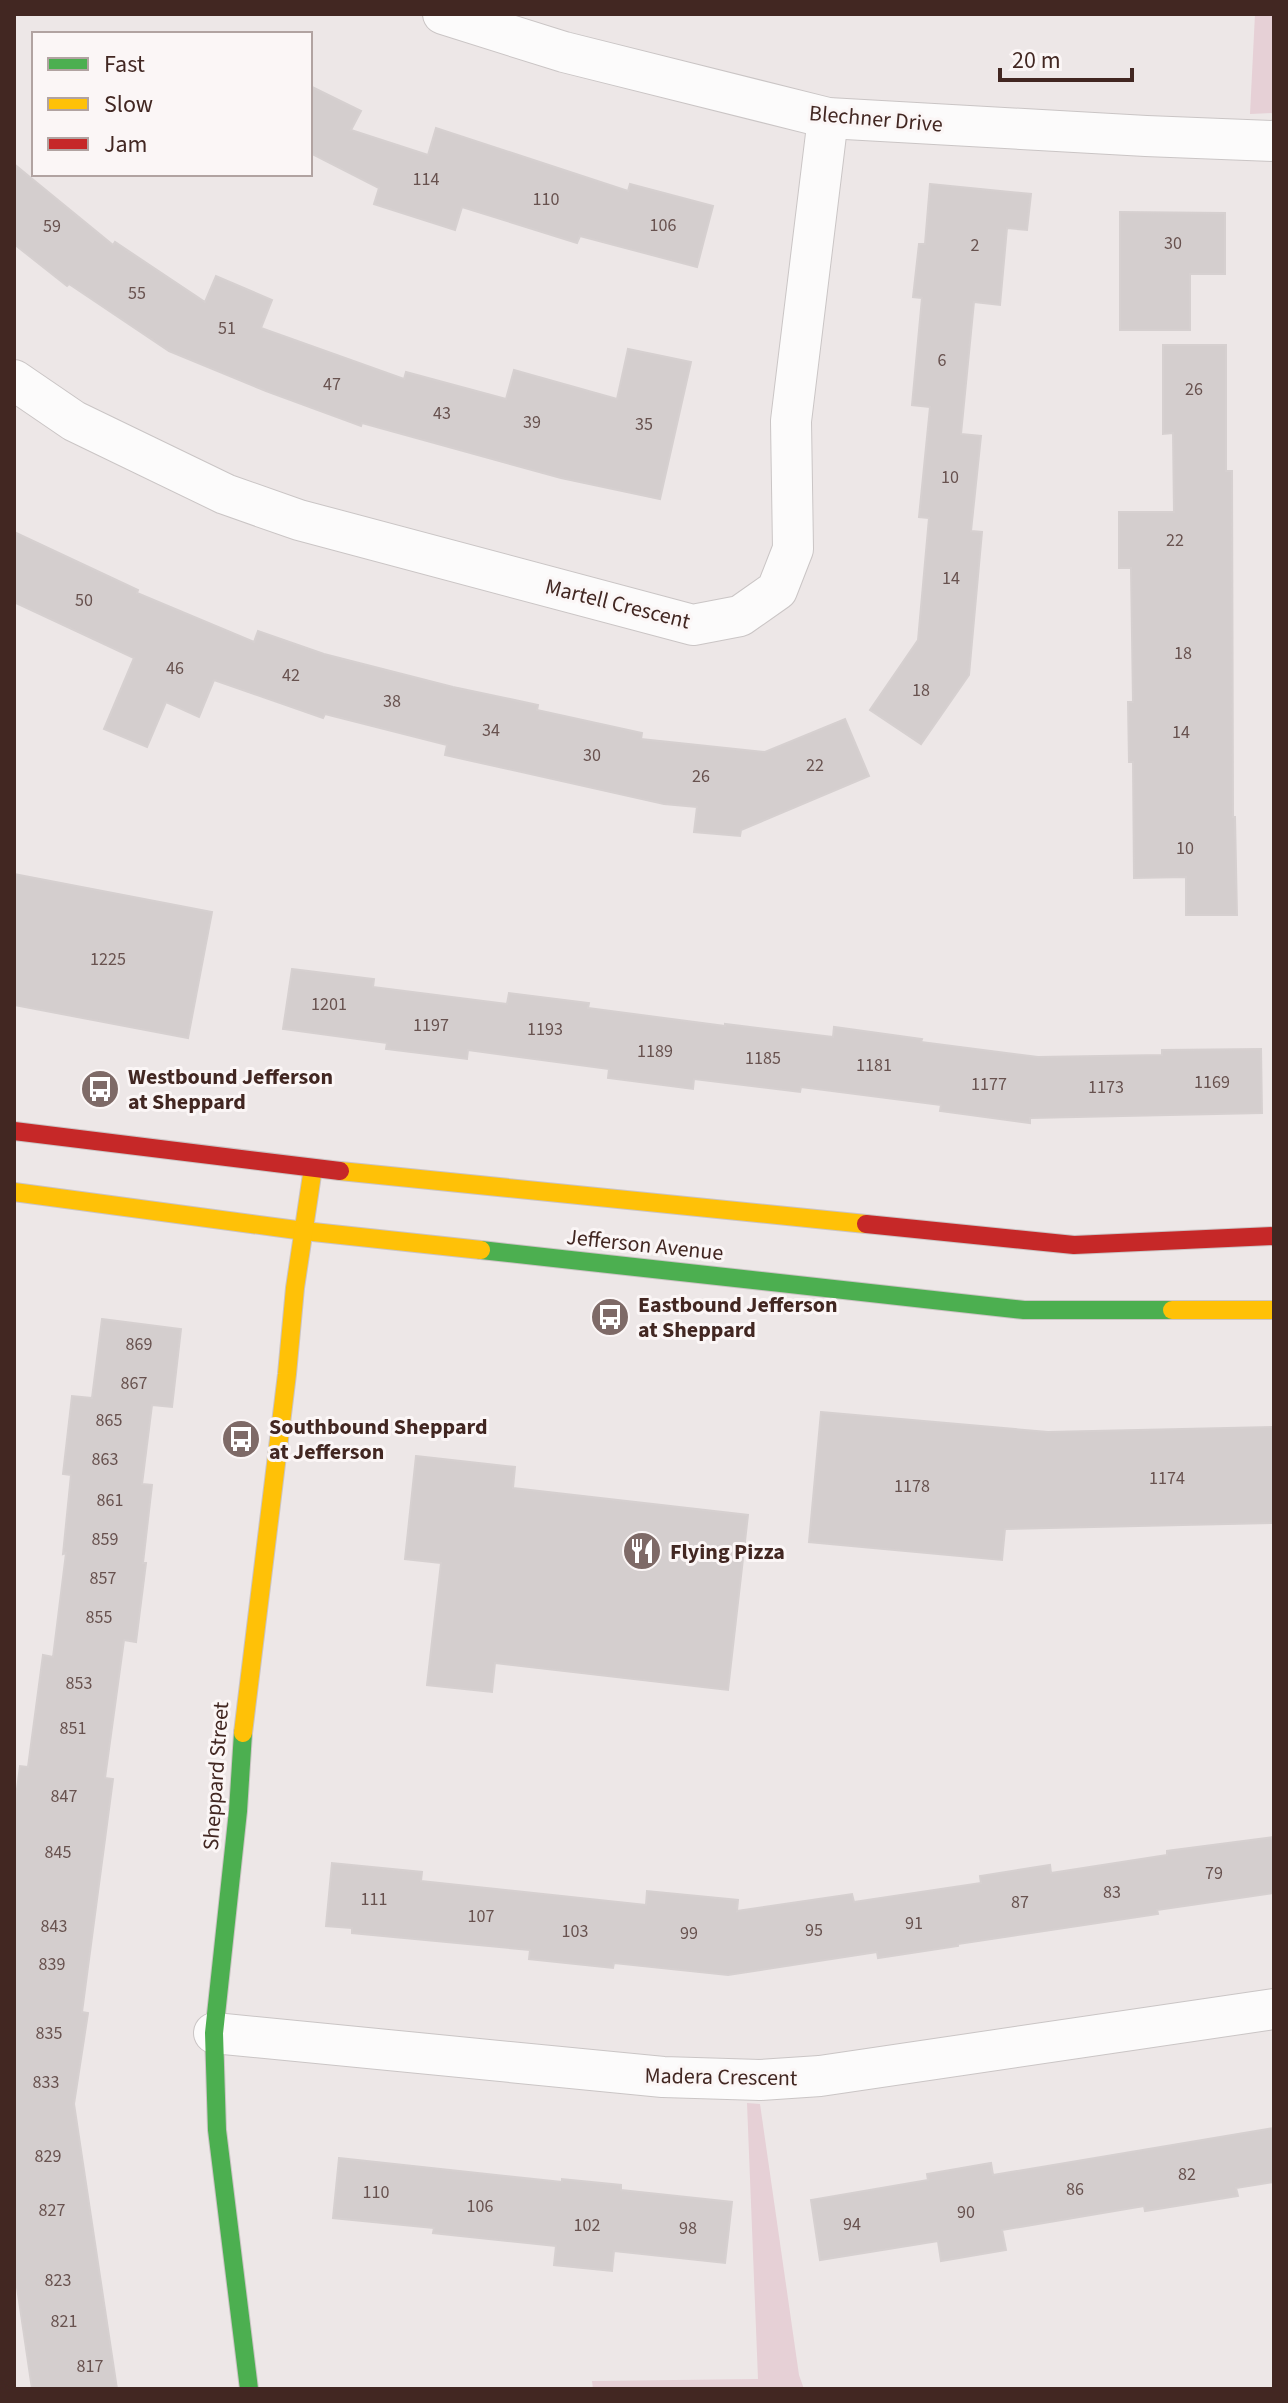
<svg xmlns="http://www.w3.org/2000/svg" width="1288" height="2403" font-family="'Source Sans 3',sans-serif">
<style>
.green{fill:#e6d0d6}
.building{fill:#d4cece;stroke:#d6d0d0;stroke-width:2}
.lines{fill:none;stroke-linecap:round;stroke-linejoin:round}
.street-casing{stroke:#cac5c5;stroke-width:42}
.fast-casing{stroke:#cbc4c4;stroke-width:20}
.slow-casing{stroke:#cbc4c4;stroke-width:20}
.jam-casing{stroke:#cbc4c4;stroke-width:20}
.street{stroke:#fcfbfb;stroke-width:40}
.fast{stroke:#4caf50;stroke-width:18}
.slow{stroke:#ffc107;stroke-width:18}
.jam{stroke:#c62828;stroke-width:18}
.labels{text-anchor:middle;stroke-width:6;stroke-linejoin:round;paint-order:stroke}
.number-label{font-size:18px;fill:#68524f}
.street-label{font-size:22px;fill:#422722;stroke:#fbf6f6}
.poi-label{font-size:22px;font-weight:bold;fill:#422722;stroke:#fbf6f6;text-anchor:start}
</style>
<rect width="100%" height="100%" fill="#ede7e7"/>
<g class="green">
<polygon points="1255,14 1274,14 1274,113 1250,114"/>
<polygon points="747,2103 760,2104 799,2375 804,2389 593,2389 592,2381 758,2379"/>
</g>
<g class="building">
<polygon points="310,86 361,111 351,130 428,155 436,128 628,191 630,184 713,206 697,267 580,236 577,243 462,207 455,230 374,204 379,188 310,153"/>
<polygon points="14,164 113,245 115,242 205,302 216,276 272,300 261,328 404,379 406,372 506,399 514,370 617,399 628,349 691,362 660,499 561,478 362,423 361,426 266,391 169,351 69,284 67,286 14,244"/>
<polygon points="930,184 1031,194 1027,230 1007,228 1000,305 974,302 961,434 981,436 971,531 982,532 969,675 921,744 870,710 918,640 929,518 919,517 930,407 912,405 922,298 913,297 919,244 925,244"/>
<polygon points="1120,212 1225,213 1225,274 1190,274 1190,330 1120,330"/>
<polygon points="1163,345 1226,345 1226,471 1232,471 1233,817 1235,817 1237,915 1186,915 1186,877 1134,878 1133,762 1129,762 1128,702 1133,702 1131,568 1119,568 1119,512 1174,512 1173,433 1163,434"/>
<polygon points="14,532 138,590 137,593 254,642 258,631 324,654 453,687 538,705 537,710 642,733 641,739 765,752 845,719 869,776 741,830 740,836 694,832 697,807 664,804 445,755 447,745 325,714 323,718 214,680 199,717 166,702 147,747 104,729 134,658 14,602"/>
<polygon points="14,874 212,912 188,1038 14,1005"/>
<polygon points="292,969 374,979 373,987 507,1004 509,993 589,1003 588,1008 725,1026 725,1024 833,1037 834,1027 922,1039 921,1042 1038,1057 1162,1055 1162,1050 1261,1049 1262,1113 1030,1118 1030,1123 940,1111 941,1105 801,1087 800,1092 694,1079 693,1089 608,1078 609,1069 468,1050 467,1059 386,1049 387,1043 283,1029"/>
<polygon points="102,1319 181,1329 172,1407 152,1405 142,1484 152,1485 143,1563 146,1563 136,1642 124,1640 105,1778 113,1779 82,2012 88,2013 74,2104 117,2389 32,2389 14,2267 14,1812 20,1766 28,1767 43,1655 53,1657 66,1553 63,1554 71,1475 63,1474 72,1396 92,1398"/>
<polygon points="821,1412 1048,1432 1274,1427 1274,1523 1005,1529 1002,1560 809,1542"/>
<polygon points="416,1456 515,1467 513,1488 748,1515 728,1690 495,1663 492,1692 427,1685 441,1563 405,1559"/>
<polygon points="1274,1837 1274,1893 1157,1910 1158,1914 958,1944 958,1946 878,1958 877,1952 728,1975 614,1963 613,1968 529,1959 530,1950 352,1933 352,1928 326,1926 332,1863 422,1872 421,1881 646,1905 647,1891 738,1900 737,1911 852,1894 854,1902 981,1883 980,1876 1050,1865 1051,1873 1167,1855 1167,1851"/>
<polygon points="1274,2128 1274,2182 1236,2188 1238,2196 1145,2211 1144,2206 1002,2230 1006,2250 941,2261 938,2241 820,2260 811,2200 928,2180 927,2174 991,2163 993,2175"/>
<polygon points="339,2158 562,2182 562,2179 621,2185 621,2190 732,2202 725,2263 614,2251 612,2271 554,2265 556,2246 433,2233 434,2228 333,2218"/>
</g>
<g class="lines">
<g class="street-casing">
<g id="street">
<polyline points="443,14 564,52 828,118 1146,136 1274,141"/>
<polyline points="14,380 74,421 225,494 299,520 693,625 740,616 777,590 793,549 791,421 828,118"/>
<polyline points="214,2033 663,2077 760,2080 820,2076 1274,2009"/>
</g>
</g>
<g class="fast-casing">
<g id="fast">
<polyline points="481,1250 1024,1310 1172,1310"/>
<polyline points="243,1733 238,1811 214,2033 217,2130 249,2389"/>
</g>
</g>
<g class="slow-casing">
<g id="slow">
<polyline points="340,1171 866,1224"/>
<polyline points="14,1192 304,1231 481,1250"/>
<polyline points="1172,1310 1274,1310"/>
<polyline points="243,1733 287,1374 295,1288 313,1168"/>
</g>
</g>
<g class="jam-casing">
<g id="jam">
<polyline points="14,1131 340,1171"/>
<polyline points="866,1224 1074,1245 1274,1236"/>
</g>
</g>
<use href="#street" class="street"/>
<use href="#fast" class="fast"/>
<use href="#slow" class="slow"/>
<use href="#jam" class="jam"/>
</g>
<defs>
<g id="bus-disc" transform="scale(2)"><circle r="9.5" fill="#7e6a67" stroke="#fbf6f6"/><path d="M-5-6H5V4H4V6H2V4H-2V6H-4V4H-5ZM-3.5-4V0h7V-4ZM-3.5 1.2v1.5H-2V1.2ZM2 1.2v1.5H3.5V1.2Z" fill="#fff"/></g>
<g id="restaurant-disc" transform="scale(2)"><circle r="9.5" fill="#7e6a67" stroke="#fbf6f6"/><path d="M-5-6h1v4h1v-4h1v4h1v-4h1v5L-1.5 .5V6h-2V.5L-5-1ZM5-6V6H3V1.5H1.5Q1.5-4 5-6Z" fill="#fff"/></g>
</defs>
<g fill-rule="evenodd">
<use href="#bus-disc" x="100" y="1089"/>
<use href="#bus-disc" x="610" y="1317"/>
<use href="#bus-disc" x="241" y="1439"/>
<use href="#restaurant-disc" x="642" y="1551"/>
</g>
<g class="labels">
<g class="number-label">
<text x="426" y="185">114</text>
<text x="546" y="205">110</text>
<text x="663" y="231">106</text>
<text x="52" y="232">59</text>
<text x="1173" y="249">30</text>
<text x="975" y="251">2</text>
<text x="137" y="299">55</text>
<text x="227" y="334">51</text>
<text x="942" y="366">6</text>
<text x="332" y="390">47</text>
<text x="1194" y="395">26</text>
<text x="442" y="419">43</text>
<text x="532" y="428">39</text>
<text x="644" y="430">35</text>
<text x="950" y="483">10</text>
<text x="1175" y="546">22</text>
<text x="951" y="584">14</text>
<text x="84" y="606">50</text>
<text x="1183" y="659">18</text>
<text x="175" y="674">46</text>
<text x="291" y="681">42</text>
<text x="921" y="696">18</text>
<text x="392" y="707">38</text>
<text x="491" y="736">34</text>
<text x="1181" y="738">14</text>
<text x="592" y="761">30</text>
<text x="815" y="771">22</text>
<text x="701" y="782">26</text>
<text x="1185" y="854">10</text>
<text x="108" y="965">1225</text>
<text x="329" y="1010">1201</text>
<text x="431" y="1031">1197</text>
<text x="545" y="1035">1193</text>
<text x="655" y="1057">1189</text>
<text x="763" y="1064">1185</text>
<text x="874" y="1071">1181</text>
<text x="1212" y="1088">1169</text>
<text x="989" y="1090">1177</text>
<text x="1106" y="1093">1173</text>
<text x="139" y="1350">869</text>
<text x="134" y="1389">867</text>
<text x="109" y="1426">865</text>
<text x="105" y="1465">863</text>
<text x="1167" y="1484">1174</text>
<text x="912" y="1492">1178</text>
<text x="110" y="1506">861</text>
<text x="105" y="1545">859</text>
<text x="103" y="1584">857</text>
<text x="99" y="1623">855</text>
<text x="79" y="1689">853</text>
<text x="73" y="1734">851</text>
<text x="64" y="1802">847</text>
<text x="58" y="1858">845</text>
<text x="1214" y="1879">79</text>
<text x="1112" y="1898">83</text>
<text x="374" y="1905">111</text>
<text x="1020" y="1908">87</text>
<text x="481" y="1922">107</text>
<text x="914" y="1929">91</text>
<text x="54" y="1932">843</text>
<text x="814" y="1936">95</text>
<text x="575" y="1937">103</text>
<text x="689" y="1939">99</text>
<text x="52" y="1970">839</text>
<text x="49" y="2039">835</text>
<text x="46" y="2088">833</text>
<text x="48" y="2162">829</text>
<text x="1187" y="2180">82</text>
<text x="1075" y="2195">86</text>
<text x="376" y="2198">110</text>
<text x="480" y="2212">106</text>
<text x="52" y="2216">827</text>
<text x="966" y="2218">90</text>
<text x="852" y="2230">94</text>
<text x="587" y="2231">102</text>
<text x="688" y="2234">98</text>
<text x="58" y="2286">823</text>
<text x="64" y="2327">821</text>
<text x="90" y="2372">817</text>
</g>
<g class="street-label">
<text transform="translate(876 118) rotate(5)" y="8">Blechner Drive</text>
<text transform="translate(618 603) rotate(14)" y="8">Martell Crescent</text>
<text transform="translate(645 1244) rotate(6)" y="8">Jefferson Avenue</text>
<text transform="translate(215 1776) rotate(-86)" y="8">Sheppard Street</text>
<text transform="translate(721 2076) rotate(1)" y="8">Madera Crescent</text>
</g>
<g class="poi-label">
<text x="128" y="1084">Westbound Jefferson<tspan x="128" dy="25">at Sheppard</tspan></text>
<text x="638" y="1312">Eastbound Jefferson<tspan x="638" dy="25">at Sheppard</tspan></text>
<text x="269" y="1434">Southbound Sheppard<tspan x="269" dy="25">at Jefferson</tspan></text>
<text x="670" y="1559">Flying Pizza</text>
</g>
</g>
<rect width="1288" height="2403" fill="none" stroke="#422722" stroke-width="32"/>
<rect x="32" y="32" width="280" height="144" fill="#fbf6f6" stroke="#b1a3a1" stroke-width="2"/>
<rect x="48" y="58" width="40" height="12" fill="#4caf50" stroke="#b1a3a1" stroke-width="2"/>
<text x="104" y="72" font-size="24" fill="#422722">Fast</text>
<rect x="48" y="98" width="40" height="12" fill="#ffc107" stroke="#b1a3a1" stroke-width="2"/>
<text x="104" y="112" font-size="24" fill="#422722">Slow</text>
<rect x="48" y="138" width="40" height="12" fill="#c62828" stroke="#b1a3a1" stroke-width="2"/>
<text x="104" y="152" font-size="24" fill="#422722">Jam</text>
<path d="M1000 68v12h132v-12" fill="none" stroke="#422722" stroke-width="4"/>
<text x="1012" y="68" font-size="24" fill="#422722" stroke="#fbf6f6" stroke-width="6" paint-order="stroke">20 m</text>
</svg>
